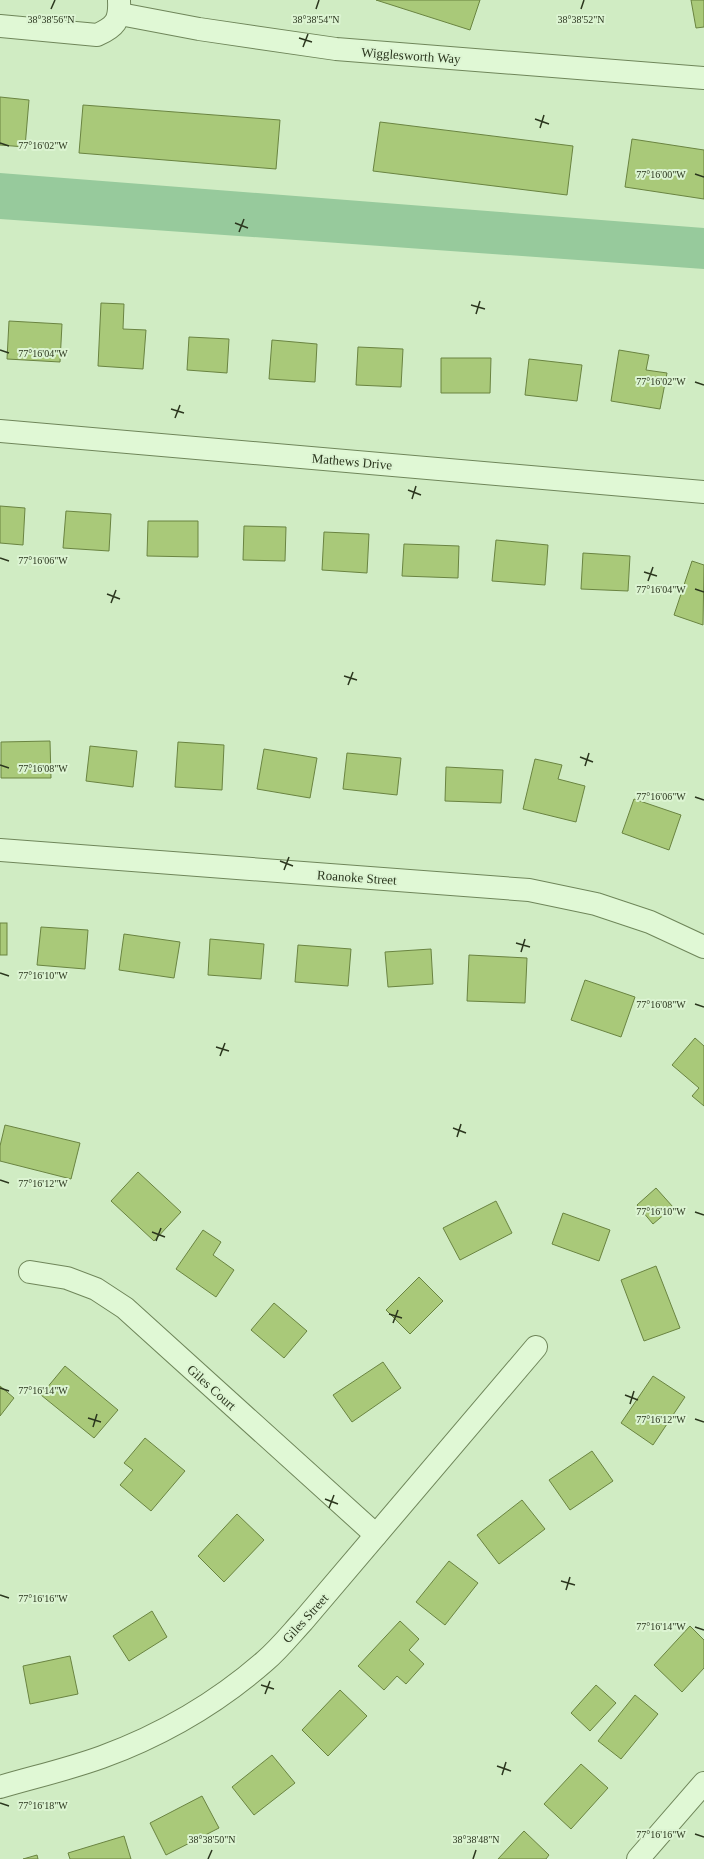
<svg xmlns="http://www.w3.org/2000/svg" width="704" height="1859" font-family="Georgia,serif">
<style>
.green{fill:#97ca9c}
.building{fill:#a9c979;stroke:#6a8441}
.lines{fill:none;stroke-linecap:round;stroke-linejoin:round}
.street-casing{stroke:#6f865a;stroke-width:24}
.street{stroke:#e0f8d5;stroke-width:22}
.ticks{fill:none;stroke:#2b361e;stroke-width:1.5}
.labels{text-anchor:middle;stroke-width:4;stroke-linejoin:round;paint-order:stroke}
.street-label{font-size:13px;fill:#2b361e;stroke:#dcf4d2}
.ticks-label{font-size:10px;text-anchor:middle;fill:#2b361e;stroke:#dcf4d2;stroke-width:4;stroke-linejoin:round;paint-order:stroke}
</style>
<rect width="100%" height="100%" fill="#d0ecc3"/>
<polygon class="green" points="0,173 704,228 704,269 0,219"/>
<g class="building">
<polygon points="376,0 480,0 470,30"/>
<polygon points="691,0 704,0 704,27 696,28"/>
<polygon points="0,97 29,100 25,147 0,145"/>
<polygon points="83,105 280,120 276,169 79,153"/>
<polygon points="380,122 573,146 567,195 373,171"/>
<polygon points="632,139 704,150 704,199 625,187"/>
<polygon points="101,303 124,304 123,329 146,330 143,369 98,366"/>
<polygon points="9,321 62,324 60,362 7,359"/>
<polygon points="189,337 229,339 227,373 187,370"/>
<polygon points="272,340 317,344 315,382 269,379"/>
<polygon points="358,347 403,349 401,387 356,385"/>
<polygon points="619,350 649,355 646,370 667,373 660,409 611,401"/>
<polygon points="441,358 491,358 490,393 441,393"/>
<polygon points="529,359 582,365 577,401 525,395"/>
<polygon points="0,506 25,508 23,545 0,543"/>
<polygon points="66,511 111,514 109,551 63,548"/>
<polygon points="148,521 198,521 198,557 147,556"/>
<polygon points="244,526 286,527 285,561 243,560"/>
<polygon points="324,532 369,534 367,573 322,570"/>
<polygon points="496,540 548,545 545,585 492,581"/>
<polygon points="404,544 459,546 458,578 402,576"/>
<polygon points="583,553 630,556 628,591 581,589"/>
<polygon points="692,561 704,565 703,625 674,615"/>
<polygon points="50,741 51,778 1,778 1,742"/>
<polygon points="178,742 224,745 222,790 175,787"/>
<polygon points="90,746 137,751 133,787 86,781"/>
<polygon points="264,749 317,758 310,798 257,789"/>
<polygon points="347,753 401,758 397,795 343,789"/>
<polygon points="535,759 562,765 558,779 585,786 576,822 523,809"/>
<polygon points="446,767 503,770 501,803 445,801"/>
<polygon points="634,799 681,815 669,850 622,833"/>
<rect x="0" y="923" width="7" height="32"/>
<polygon points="41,927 88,930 85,969 37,965"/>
<polygon points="124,934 180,942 174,978 119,970"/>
<polygon points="210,939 264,944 261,979 208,975"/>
<polygon points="298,945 351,949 348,986 295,982"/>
<polygon points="431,949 433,984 388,987 385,952"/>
<polygon points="469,955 527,958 525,1003 467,1001"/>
<polygon points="585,980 635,997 621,1037 571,1020"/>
<polygon points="695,1038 704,1046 704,1106 692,1096 699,1088 672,1065"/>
<polygon points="5,1125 80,1143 71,1179 0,1161 0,1146"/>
<polygon points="138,1172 181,1212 154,1241 111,1201"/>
<polygon points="656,1188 673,1207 653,1224 637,1205"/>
<polygon points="496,1201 512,1233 460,1260 443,1228"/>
<polygon points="563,1213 610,1230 599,1261 552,1244"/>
<polygon points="203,1230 221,1242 213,1255 234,1270 216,1297 176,1269"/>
<polygon points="656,1266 680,1328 644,1341 621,1280"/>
<polygon points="419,1277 443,1301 410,1334 386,1310"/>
<polygon points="274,1303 307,1331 284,1358 251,1330"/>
<polygon points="383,1362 401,1388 352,1422 333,1395"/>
<polygon points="65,1366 118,1410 94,1438 41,1395"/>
<polygon points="653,1376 685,1397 653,1445 621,1423"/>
<polygon points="0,1386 14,1398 0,1416"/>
<polygon points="145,1438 185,1471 151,1511 120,1485 133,1470 124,1463"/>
<polygon points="592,1451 613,1481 570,1510 549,1480"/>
<polygon points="522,1500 545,1529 499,1564 477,1535"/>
<polygon points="237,1514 264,1540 224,1582 198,1556"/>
<polygon points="449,1561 478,1583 445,1625 416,1602"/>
<polygon points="152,1611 167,1637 129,1661 113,1636"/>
<polygon points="400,1621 419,1639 409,1650 424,1664 406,1684 397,1676 384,1690 358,1666"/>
<polygon points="690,1626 704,1640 704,1668 682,1692 654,1665"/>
<polygon points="70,1656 78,1694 30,1704 23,1666"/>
<polygon points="596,1685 616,1703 590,1731 571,1713"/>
<polygon points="340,1690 367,1716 328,1756 302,1730"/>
<polygon points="635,1695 658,1714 621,1759 598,1741"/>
<polygon points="272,1755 295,1783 254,1815 232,1787"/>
<polygon points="581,1764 608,1788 571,1829 544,1804"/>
<polygon points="202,1796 219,1828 166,1855 150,1823"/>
<polygon points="524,1831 549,1855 546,1859 498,1859"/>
<polygon points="124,1836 131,1859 70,1859 68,1853"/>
<polygon points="37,1855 38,1859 23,1859"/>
</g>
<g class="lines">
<g class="street-casing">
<g id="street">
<polyline points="120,14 199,29 336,49 704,78"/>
<path d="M 0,26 L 97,35 C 115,27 120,21 119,1"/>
<polyline points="0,431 704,492"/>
<polyline points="0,850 529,890 596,904 650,922 704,947"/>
<polyline points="30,1272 67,1278 96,1289 125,1308 376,1535"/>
<path d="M 0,1787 C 34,1777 69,1769 102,1757 C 162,1735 217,1703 265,1661 C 279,1649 291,1634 303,1621 L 536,1347"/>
<polyline points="638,1859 704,1783"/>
</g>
</g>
<use href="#street" class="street"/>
</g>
<path class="ticks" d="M 51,9 L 55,0M 316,9 L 319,0M 581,9 L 584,0M 299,38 L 312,42M 303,47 L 308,34M 535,119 L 549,124M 540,128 L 544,115M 0,143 L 9,146M 695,174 L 704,177M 235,223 L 248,228M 239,232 L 244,219M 471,305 L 485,309M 476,314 L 480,301M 0,350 L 9,353M 695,382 L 704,385M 171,409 L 184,413M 175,418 L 180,405M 408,490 L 421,495M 412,499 L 416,486M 0,558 L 9,561M 644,572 L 657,576M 648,581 L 653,567M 695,589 L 704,592M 107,594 L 120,599M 111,603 L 116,590M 344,676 L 357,680M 348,685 L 353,672M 580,757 L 593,762M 0,765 L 9,768M 585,766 L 589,753M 695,797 L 704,800M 280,861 L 293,866M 284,870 L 289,857M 516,943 L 530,947M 521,952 L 525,939M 0,973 L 9,976M 695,1004 L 704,1007M 216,1047 L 229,1051M 220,1056 L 225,1043M 453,1128 L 466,1133M 457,1137 L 461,1124M 0,1180 L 9,1183M 695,1212 L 704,1215M 152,1232 L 165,1237M 156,1241 L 161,1228M 389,1314 L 402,1318M 393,1323 L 398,1310M 0,1388 L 9,1391M 625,1395 L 638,1400M 630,1404 L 634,1391M 88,1418 L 101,1422M 695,1419 L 704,1422M 93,1427 L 97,1414M 325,1499 L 338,1504M 329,1508 L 334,1495M 561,1581 L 575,1585M 566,1590 L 570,1577M 0,1595 L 9,1598M 695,1627 L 704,1630M 261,1685 L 274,1689M 265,1694 L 270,1681M 497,1766 L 511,1771M 502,1775 L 506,1762M 0,1803 L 9,1806M 695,1834 L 704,1837M 208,1859 L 212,1850M 473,1859 L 476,1850"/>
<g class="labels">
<g class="street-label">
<text transform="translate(411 55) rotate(4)" y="5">Wigglesworth Way</text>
<text transform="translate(352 461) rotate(5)" y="5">Mathews Drive</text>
<text transform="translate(357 877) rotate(4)" y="5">Roanoke Street</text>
<text transform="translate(212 1387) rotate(42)" y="5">Giles Court</text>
<text transform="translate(305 1618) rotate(-48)" y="5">Giles Street</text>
</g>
</g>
<g class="ticks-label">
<text x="51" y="23">38°38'56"N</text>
<text x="316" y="23">38°38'54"N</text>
<text x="581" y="23">38°38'52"N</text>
<text x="43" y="149">77°16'02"W</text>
<text x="661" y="178">77°16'00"W</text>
<text x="43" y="357">77°16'04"W</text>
<text x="661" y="385">77°16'02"W</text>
<text x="43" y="564">77°16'06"W</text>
<text x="661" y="593">77°16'04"W</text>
<text x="43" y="772">77°16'08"W</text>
<text x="661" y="800">77°16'06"W</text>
<text x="43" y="979">77°16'10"W</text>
<text x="661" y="1008">77°16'08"W</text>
<text x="43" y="1187">77°16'12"W</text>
<text x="661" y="1215">77°16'10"W</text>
<text x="43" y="1394">77°16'14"W</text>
<text x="661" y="1423">77°16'12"W</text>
<text x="43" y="1602">77°16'16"W</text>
<text x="661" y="1630">77°16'14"W</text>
<text x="43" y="1809">77°16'18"W</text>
<text x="661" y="1838">77°16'16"W</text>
<text x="212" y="1843">38°38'50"N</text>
<text x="476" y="1843">38°38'48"N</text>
</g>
</svg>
